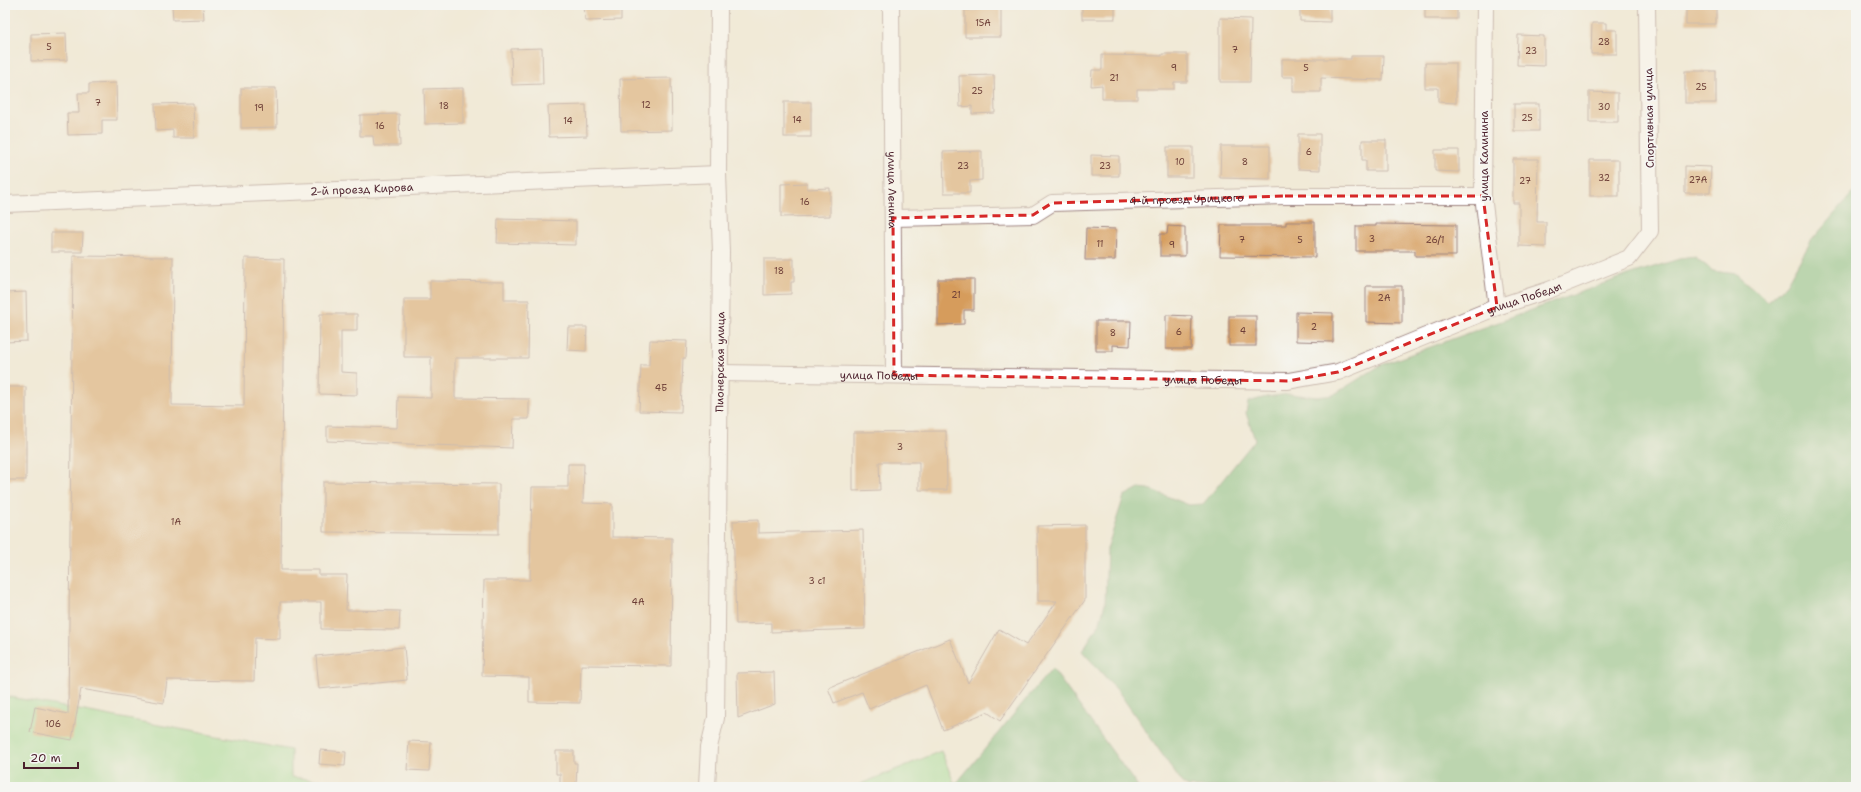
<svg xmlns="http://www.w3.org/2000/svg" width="1861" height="792" font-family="'Shantell Sans',sans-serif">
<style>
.green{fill:#9cdd94;stroke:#737e60}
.forest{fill:#7dbc7e;stroke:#646e54}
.building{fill:#d69c5b}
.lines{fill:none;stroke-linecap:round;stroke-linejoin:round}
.minor-casing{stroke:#9e8481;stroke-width:18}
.minor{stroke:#fff;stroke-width:16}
.marked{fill:none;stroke:#d62828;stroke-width:3;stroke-dasharray:8 5;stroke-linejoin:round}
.labels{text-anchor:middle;stroke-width:3.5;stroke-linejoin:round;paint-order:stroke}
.number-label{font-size:9px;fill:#6d3e37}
.street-label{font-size:11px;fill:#4a1f2b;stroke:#f6f6f2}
</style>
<rect width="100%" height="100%" fill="#f6f6f2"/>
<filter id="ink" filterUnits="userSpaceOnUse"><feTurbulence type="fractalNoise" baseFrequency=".025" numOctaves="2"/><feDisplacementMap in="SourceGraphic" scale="8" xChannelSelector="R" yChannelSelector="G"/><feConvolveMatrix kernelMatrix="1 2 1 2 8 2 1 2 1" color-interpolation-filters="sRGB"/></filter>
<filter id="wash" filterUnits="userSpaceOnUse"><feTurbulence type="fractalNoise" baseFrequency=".012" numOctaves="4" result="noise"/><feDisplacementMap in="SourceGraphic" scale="16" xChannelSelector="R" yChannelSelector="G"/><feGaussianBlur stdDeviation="0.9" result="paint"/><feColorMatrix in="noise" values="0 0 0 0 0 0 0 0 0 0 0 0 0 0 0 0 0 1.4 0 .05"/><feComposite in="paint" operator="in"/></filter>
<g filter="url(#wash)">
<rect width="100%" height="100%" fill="#f1ead7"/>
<g class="green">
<polygon points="5,696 291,750 291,777 374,787 5,787"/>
<polygon points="941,751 955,785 953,787 850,787 856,786"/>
</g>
<g class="forest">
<polygon points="1856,189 1856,787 1188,787 1182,783 1118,691 1082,651 1100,623 1105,603 1107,549 1124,496 1139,488 1149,489 1189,505 1203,504 1255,440 1246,413 1248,402 1266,397 1289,394 1317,397 1333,395 1381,365 1625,276 1679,259 1695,257 1713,271 1736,274 1768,301 1786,285 1811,241"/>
<polygon points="1052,668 1138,787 953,787 955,785"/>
</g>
<g id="blocks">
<g class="building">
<polygon points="172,5 203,5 204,19 173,20"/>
<polygon points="584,5 621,5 621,20 585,21"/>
<polygon points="976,5 992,5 992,9 1001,9 1001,37 965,37 965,10 976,10"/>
<rect x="1082" y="5" width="33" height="14"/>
<polygon points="1300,5 1330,5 1330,22 1300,21"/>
<rect x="1425" y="5" width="32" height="14"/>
<rect x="1686" y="5" width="30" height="19"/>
<polygon points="1220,18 1251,19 1250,82 1220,82"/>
<polygon points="1592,23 1606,23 1606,30 1617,30 1617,54 1591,54"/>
<polygon points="66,33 67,60 31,61 31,34"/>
<polygon points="1518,35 1544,36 1544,66 1517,65"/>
<polygon points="542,48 543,84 512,85 511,49"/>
<polygon points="1162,54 1187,54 1187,82 1174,82 1174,89 1137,89 1137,99 1102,99 1102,85 1091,86 1092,70 1102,70 1102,55 1162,56"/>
<polygon points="1351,56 1384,56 1383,80 1321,78 1321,92 1293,92 1293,77 1282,77 1282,59 1351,59"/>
<polygon points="1425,63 1456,63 1456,103 1438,102 1438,88 1425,88"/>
<rect x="1685" y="71" width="31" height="32"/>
<polygon points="994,75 995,113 972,114 972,106 960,107 959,76"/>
<polygon points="671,78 672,130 621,131 620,79"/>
<polygon points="116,83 117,120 102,120 102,134 68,135 67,113 79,113 78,93 89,93 89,84"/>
<polygon points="241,88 276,88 277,127 241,128"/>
<polygon points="463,88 463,123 425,124 424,89"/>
<polygon points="1589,92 1618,93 1618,122 1589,122"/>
<rect x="784" y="102" width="27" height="35"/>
<polygon points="193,103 194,138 173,138 173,130 156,131 155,104"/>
<rect x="1514" y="104" width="25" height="27"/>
<polygon points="586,105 587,136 549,137 548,106"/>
<polygon points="399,114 400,146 374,146 373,136 360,136 360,115"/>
<polygon points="1298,134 1320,134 1320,170 1298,169"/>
<polygon points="1362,140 1386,140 1386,171 1366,171 1366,160 1362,160"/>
<polygon points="1221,146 1270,146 1270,179 1220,178"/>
<rect x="1167" y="147" width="26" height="30"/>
<polygon points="1435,150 1459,150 1459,172 1435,171"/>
<polygon points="982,151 982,180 970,181 970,193 944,193 943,152"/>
<polygon points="1091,155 1119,156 1119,176 1091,176"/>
<polygon points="1513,159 1538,159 1537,222 1546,222 1546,247 1519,246 1519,203 1513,203"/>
<rect x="1590" y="160" width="29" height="36"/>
<polygon points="1685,166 1711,167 1710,193 1685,193"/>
<polygon points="807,183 807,189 830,188 830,216 781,217 781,184"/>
<polygon points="498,219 576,221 576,245 497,243"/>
<polygon points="1286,222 1315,222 1315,257 1220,256 1221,225 1286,225"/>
<polygon points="1376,224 1456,225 1456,256 1415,256 1415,251 1356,251 1356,226 1376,226"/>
<polygon points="1168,226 1185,227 1185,256 1160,256 1160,234 1167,234"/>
<polygon points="1086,228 1116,229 1115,260 1085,260"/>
<polygon points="51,233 83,233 82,252 51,252"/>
<polygon points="73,256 173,257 172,405 244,406 245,258 284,259 281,570 319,570 319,575 347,575 346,610 400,611 399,630 321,629 321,602 280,602 280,639 255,638 254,681 167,680 164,703 81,689 72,740 30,732 35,707 68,714"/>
<polygon points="764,259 794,259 794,282 791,282 791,294 764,295"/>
<polygon points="938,279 974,279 974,310 964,310 964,324 938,325"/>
<polygon points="430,281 504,282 504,300 529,300 528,358 455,358 455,398 529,399 529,419 513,419 512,448 327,441 327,426 397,428 398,397 431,398 431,357 404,357 404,299 430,299"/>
<polygon points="1366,286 1402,286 1402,323 1366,322"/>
<polygon points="26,292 27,341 5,342 5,293"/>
<polygon points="1296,312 1333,313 1333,342 1296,341"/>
<polygon points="320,314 357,314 357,331 341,331 341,372 357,373 357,395 319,394"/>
<polygon points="1166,315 1192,316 1191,349 1166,349"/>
<rect x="1229" y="316" width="27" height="30"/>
<polygon points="1096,321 1131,321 1130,346 1113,345 1113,351 1096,351"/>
<polygon points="568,327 587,327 586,351 567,350"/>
<polygon points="650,340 687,341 686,358 683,358 681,412 639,411 641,365 649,365"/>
<rect x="5" y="387" width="21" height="93"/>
<polygon points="946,431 947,490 919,490 919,462 879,462 880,490 853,491 853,432"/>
<polygon points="568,464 584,464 583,503 612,504 612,537 672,538 671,666 581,665 580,703 529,702 529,677 482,676 484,580 530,580 532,487 568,487"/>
<polygon points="323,482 499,484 499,534 323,532"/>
<polygon points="758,520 758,533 863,530 865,629 771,632 771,623 736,624 733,521"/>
<polygon points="1085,525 1085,600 1000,721 987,712 943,730 926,685 869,709 862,692 834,703 828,688 950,639 968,683 999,629 1026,645 1057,601 1038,601 1037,526"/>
<polygon points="404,647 407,680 319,689 316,656"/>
<polygon points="774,672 775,704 738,718 737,673"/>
<polygon points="409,741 431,742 429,771 407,770"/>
<polygon points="320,750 346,752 345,766 319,764"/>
<polygon points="556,751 574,751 574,763 577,763 576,787 560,787 560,774 556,774"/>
</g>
</g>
</g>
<g filter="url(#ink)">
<use href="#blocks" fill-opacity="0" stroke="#9e8481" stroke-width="1"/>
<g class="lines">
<g class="minor-casing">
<g id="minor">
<path id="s1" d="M 891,5 L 894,375"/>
<polyline points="1485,5 1483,196 1497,307"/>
<path id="s2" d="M 5,204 L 718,174"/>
<path id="s3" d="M 893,218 L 1033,215 L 1052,203 L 1285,196 L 1483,196"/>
<path id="s4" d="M 720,373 L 1288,381 L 1338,372 L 1497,307 L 1549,290 L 1629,258 L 1650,231 L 1647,5"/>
<path id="s5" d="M 707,787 L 709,747 L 716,718 L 721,252 L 718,174 L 719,5"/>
</g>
</g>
<use href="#minor" class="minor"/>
</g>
</g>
<path d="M0 0H1861V792H0ZM 1285,196 L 1483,196 L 1497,307 L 1338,372 L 1288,381 L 894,375 L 893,218 L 1033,215 L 1052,203 Z" fill="#f1ead7" fill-opacity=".55" fill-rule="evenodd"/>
<path class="marked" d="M 1285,196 L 1483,196 L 1497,307 L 1338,372 L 1288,381 L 894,375 L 893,218 L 1033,215 L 1052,203 Z"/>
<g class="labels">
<g class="number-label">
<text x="983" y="26">15А</text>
<text x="1604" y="45">28</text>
<text x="49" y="50">5</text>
<text x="1235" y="53">7</text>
<text x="1531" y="54">23</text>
<text x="1174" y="71">9</text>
<text x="1306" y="71">5</text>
<text x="1114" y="81">21</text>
<text x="1701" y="90">25</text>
<text x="977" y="94">25</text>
<text x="98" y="106">7</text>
<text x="646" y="108">12</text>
<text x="444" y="109">18</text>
<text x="1604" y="110">30</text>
<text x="259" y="111">19</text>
<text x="1527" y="121">25</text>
<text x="797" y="123">14</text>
<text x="568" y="124">14</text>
<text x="380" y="129">16</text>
<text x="1309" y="155">6</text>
<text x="1180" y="165">10</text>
<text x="1245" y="165">8</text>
<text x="963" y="169">23</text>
<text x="1105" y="169">23</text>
<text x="1604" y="181">32</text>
<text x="1698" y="183">27А</text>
<text x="1525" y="184">27</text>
<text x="805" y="205">16</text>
<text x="1372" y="242">3</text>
<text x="1242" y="243">7</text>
<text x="1300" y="243">5</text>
<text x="1435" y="243">26/1</text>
<text x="1100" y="247">11</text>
<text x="1172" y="248">9</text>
<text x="779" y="274">18</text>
<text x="956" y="298">21</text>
<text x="1384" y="301">2А</text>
<text x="1314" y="330">2</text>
<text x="1243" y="334">4</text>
<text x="1179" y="335">6</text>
<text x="1113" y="336">8</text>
<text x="661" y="391">4Б</text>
<text x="900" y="450">3</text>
<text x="176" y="525">1А</text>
<text x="817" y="584">3 с1</text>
<text x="638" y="605">4А</text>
<text x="53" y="727">106</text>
</g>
<g class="street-label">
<text transform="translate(1649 118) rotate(-91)" y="4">Спортивная улица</text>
<text transform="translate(1484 156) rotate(-90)" y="4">улица Калинина</text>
<text dy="4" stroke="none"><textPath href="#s2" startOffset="357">2-й проезд Кирова</textPath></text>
<text dy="4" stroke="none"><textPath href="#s1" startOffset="185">улица Ленина</textPath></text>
<text dy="4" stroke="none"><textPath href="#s3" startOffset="297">4-й проезд Урицкого</textPath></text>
<text dy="4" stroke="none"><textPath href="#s4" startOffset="819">улица Победы</textPath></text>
<text dy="4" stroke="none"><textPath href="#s5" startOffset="426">Пионерская улица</textPath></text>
<text dy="4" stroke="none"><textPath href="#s4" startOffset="159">улица Победы</textPath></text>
<text dy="4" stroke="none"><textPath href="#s4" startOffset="483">улица Победы</textPath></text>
</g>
</g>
<rect width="1861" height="792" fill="none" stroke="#f6f6f2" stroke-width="20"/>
<path d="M24 762v6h54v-6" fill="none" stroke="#4a1f2b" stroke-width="2"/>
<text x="30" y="762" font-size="12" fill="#4a1f2b" stroke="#f6f6f2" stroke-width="3" paint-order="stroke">20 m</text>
</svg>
